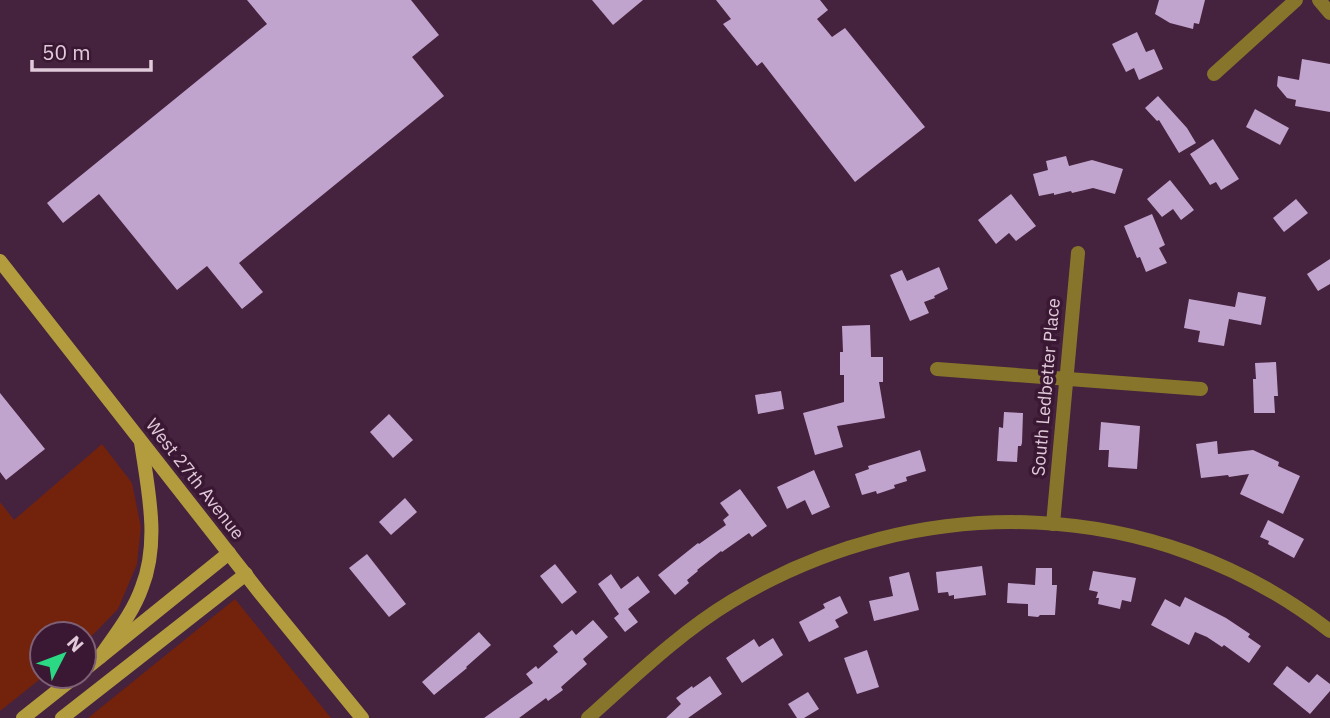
<svg xmlns="http://www.w3.org/2000/svg" width="1330" height="718" font-family="'IBM Plex Sans',sans-serif">
<style>
.green{fill:#73220b}
.building{fill:#c1a4ce}
.lines{fill:none;stroke-linecap:round;stroke-linejoin:round}
.street{stroke:#87752b;stroke-width:14}
.secondary{stroke:#b29c3e;stroke-width:14}
.labels{text-anchor:middle;stroke-width:7;stroke-linejoin:round;paint-order:stroke}
.street-label{font-size:18px;fill:#e1cada;stroke:#3a1833}
</style>
<rect width="100%" height="100%" fill="#45223e"/>
<g class="green">
<polygon points="102,444 132,483 141,527 137,564 118,609 84,644 84,634 42,634 42,676 44,676 0,711 0,502 14,520"/>
<polygon points="235,599 331,718 88,718"/>
</g>
<g class="building">
<polygon points="247,0 411,0 439,35 412,57 444,96 239,263 263,292 242,309 207,266 177,290 99,194 63,223 47,203 267,24"/>
<polygon points="592,0 643,0 613,25"/>
<polygon points="716,0 820,0 828,10 817,19 832,37 845,28 925,127 855,182 762,62 757,66 723,24 731,19"/>
<polygon points="1159,0 1205,0 1199,24 1194,23 1193,29 1170,23 1155,14"/>
<polygon points="1137,32 1146,52 1154,49 1163,69 1139,80 1134,68 1126,72 1112,44"/>
<polygon points="1302,59 1330,64 1330,112 1295,106 1296,100 1287,98 1277,86 1278,76 1299,80"/>
<polygon points="1158,96 1187,128 1196,143 1179,153 1159,120 1157,121 1145,108"/>
<polygon points="1255,109 1289,128 1280,145 1246,127"/>
<polygon points="1213,139 1239,179 1221,190 1216,182 1210,185 1190,154"/>
<polygon points="1066,156 1069,166 1092,160 1123,169 1115,194 1093,188 1072,193 1071,191 1054,195 1054,193 1039,196 1033,174 1048,170 1046,161"/>
<polygon points="1170,180 1194,210 1181,220 1173,209 1162,217 1147,199"/>
<polygon points="1011,194 1036,226 1016,241 1009,233 996,244 978,220"/>
<polygon points="1296,199 1308,213 1284,232 1273,218"/>
<polygon points="1152,214 1165,245 1159,248 1167,263 1146,272 1140,257 1137,258 1124,226"/>
<polygon points="1330,259 1330,284 1318,291 1307,274"/>
<polygon points="939,267 948,289 934,296 935,298 924,302 929,313 910,321 890,275 902,270 907,281"/>
<polygon points="1238,292 1266,297 1261,325 1229,319 1224,346 1198,342 1200,331 1184,328 1189,299 1235,307"/>
<polygon points="870,325 871,357 883,357 883,382 879,382 885,418 837,426 843,447 815,455 803,413 844,402 844,375 840,375 840,352 843,352 842,326"/>
<polygon points="1276,362 1278,396 1274,396 1275,413 1254,413 1253,379 1256,379 1255,363"/>
<polygon points="781,391 784,409 758,414 755,395"/>
<polygon points="0,393 45,449 6,480 0,472"/>
<polygon points="1004,412 1023,413 1022,443 1021,446 1018,446 1017,462 997,461 999,427 1003,428"/>
<polygon points="389,414 413,440 393,458 370,432"/>
<polygon points="1101,422 1140,426 1137,469 1108,467 1109,450 1099,450"/>
<polygon points="1217,441 1218,454 1253,450 1279,462 1278,466 1300,476 1283,514 1240,494 1249,474 1229,477 1228,475 1201,478 1196,444"/>
<polygon points="920,450 926,471 906,477 907,481 894,485 895,488 877,494 876,491 862,495 855,474 869,469 868,466"/>
<polygon points="814,470 830,507 812,515 805,500 787,509 777,487"/>
<polygon points="740,489 767,526 752,537 749,533 722,552 721,551 697,570 698,571 687,580 689,583 675,595 658,575 698,543 699,544 726,525 723,520 729,515 720,503"/>
<polygon points="405,498 417,512 391,535 379,522"/>
<polygon points="1268,520 1304,539 1294,558 1268,544 1269,541 1260,537"/>
<polygon points="367,554 406,604 389,617 349,568"/>
<polygon points="555,564 577,592 562,604 540,576"/>
<polygon points="982,566 986,595 954,599 954,595 949,596 948,592 938,593 936,572"/>
<polygon points="1036,568 1052,568 1052,585 1057,585 1055,615 1040,615 1038,617 1028,616 1028,604 1007,603 1008,583 1035,585"/>
<polygon points="1093,571 1136,578 1131,602 1122,600 1120,609 1098,604 1099,598 1096,598 1098,592 1089,590"/>
<polygon points="909,572 919,610 874,621 869,601 893,596 889,577"/>
<polygon points="611,574 621,589 638,576 650,592 628,609 638,622 625,632 614,618 619,614 598,584"/>
<polygon points="840,596 848,613 835,620 839,627 809,642 799,622 825,608 823,604"/>
<polygon points="1185,597 1226,618 1250,634 1248,637 1261,646 1249,663 1224,645 1222,647 1207,637 1195,632 1189,645 1151,625 1165,599 1180,607"/>
<polygon points="593,620 608,637 583,659 587,664 561,687 563,690 548,701 546,698 519,718 484,718 533,683 526,674 536,666 538,669 558,652 553,646 572,630 576,635"/>
<polygon points="479,632 491,645 466,667 467,668 434,695 422,682"/>
<polygon points="773,638 783,655 742,683 726,658 754,639 759,647"/>
<polygon points="867,650 879,687 857,694 844,658"/>
<polygon points="1287,666 1309,683 1317,674 1330,684 1330,691 1310,714 1273,684"/>
<polygon points="710,676 722,694 688,718 666,718 681,704 676,698 692,686 693,688"/>
<polygon points="808,692 819,709 804,718 797,718 788,704"/>
</g>
<g class="lines">
<g class="street">
<polyline points="1319,0 1330,13"/>
<polyline points="1214,74 1296,0"/>
<polyline points="937,369 1201,389"/>
<polyline points="1053,524 1078,253"/>
<path d="M 588,718 C 634,677 679,633 732,601 C 919,488 1156,495 1330,631"/>
</g>
<g class="secondary">
<polyline points="0,261 260,593 362,718"/>
<path d="M 100,657 C 115,635 133,613 142,587 C 160,541 148,490 141,442"/>
<polyline points="84,670 229,553"/>
<polyline points="23,718 76,676"/>
<polyline points="62,718 246,574"/>
</g>
</g>
<g class="labels">
<g class="street-label">
<text transform="translate(1046 387) rotate(-85)" y="6">South Ledbetter Place</text>
<text transform="translate(195 479) rotate(52)" y="6">West 27th Avenue</text>
</g>
</g>
<g transform="translate(63 655) rotate(48)"><circle r="33" fill="#3a1833" stroke="#7d5f76" stroke-width="2"/>
<path d="M0-5L12 26L0 18L-12 26Z" fill="#2bd884"/>
<text y="-10" font-size="19" font-weight="bold" text-anchor="middle" fill="#e1cada">N</text>
</g>
<path d="M32 60v10h119v-10" fill="none" stroke="#e1cada" stroke-width="3.5"/>
<text x="42" y="60" font-size="21" fill="#e1cada" stroke="#3a1833" stroke-width="5" paint-order="stroke">50 m</text>
</svg>
